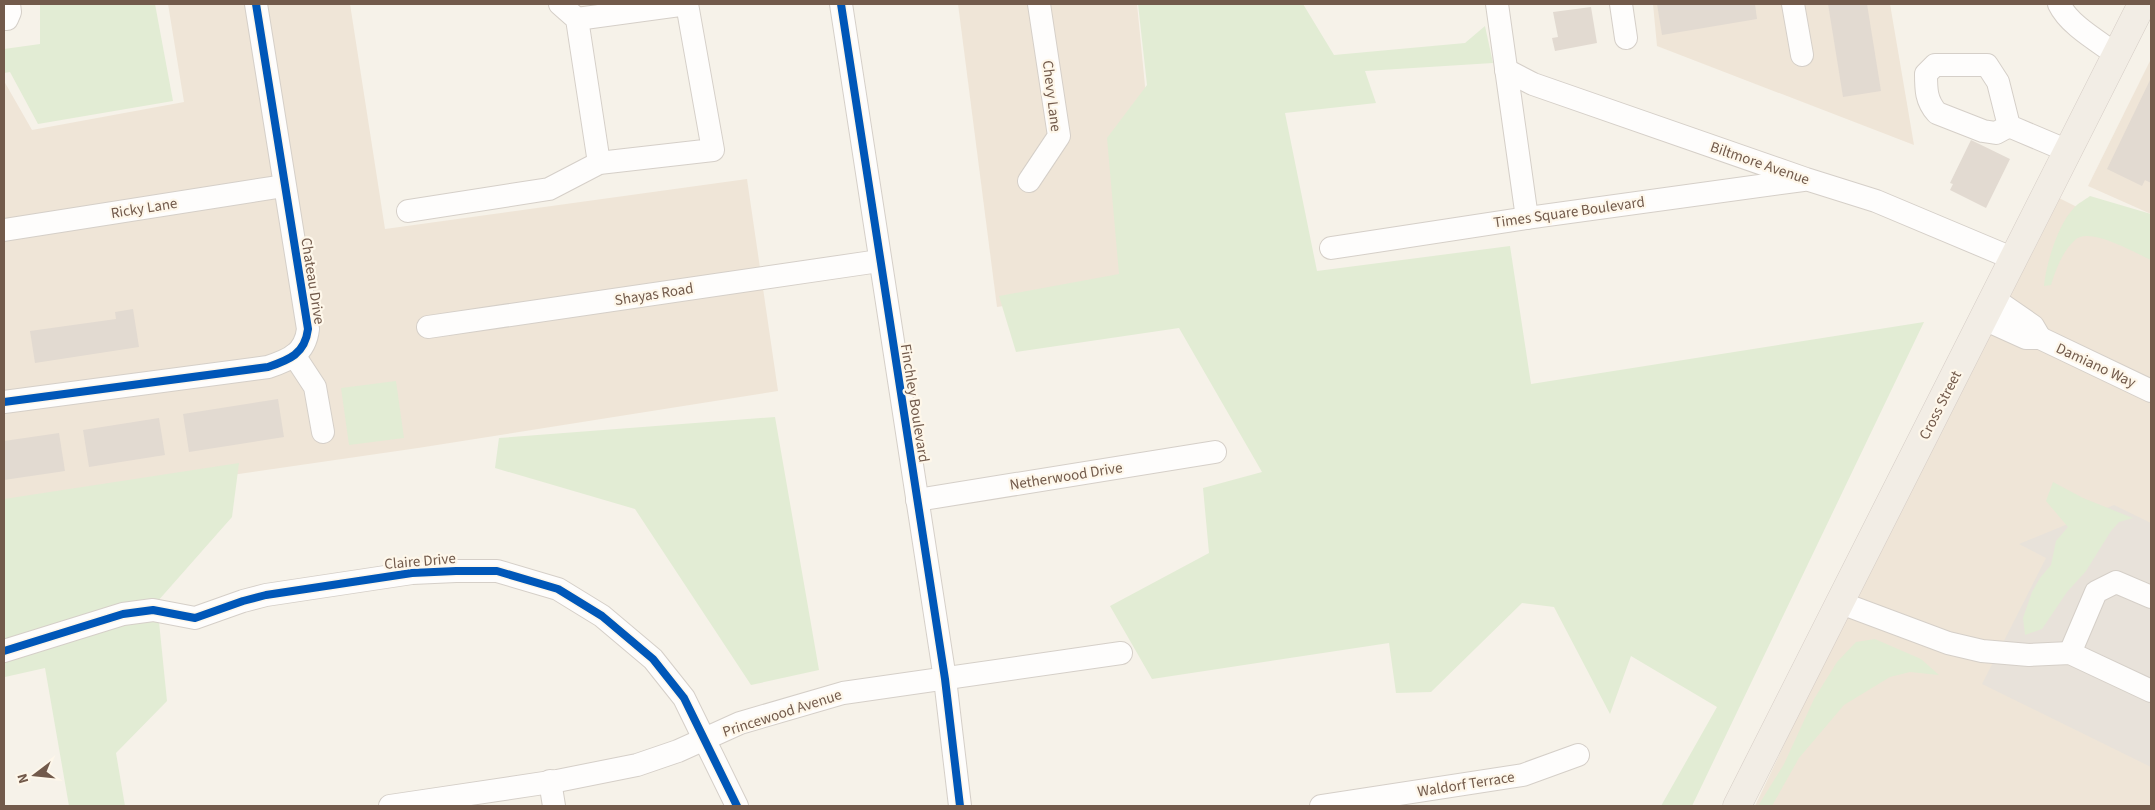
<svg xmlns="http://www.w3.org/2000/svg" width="2155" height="810" font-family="'Source Sans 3',sans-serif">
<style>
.residential{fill:#efe5d7}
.industrial{fill:#e8e2da}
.green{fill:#e2ecd4}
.building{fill:#e2dad1}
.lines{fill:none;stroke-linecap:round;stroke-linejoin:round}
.minor-casing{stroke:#d5cfc8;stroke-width:24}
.major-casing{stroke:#d5ccc5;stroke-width:29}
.minor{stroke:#fefdfc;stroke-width:22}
.major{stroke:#f2ede5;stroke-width:28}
.cycleway-casing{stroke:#fef7ea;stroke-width:11}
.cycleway{stroke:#0057b8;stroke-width:8}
.labels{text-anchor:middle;stroke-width:4.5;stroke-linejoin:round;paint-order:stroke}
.street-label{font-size:15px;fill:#725a4b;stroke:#fef7ea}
</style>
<rect width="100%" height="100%" fill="#f6f2e9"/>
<g class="residential">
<polygon points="168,4 350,4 385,229 747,179 778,391 418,448 4,508 4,81 32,130 184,102"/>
<polygon points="958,4 1137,4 1164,281 997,307"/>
<polygon points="1653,4 1890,4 1914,145 1657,46"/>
<polygon points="2151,59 2151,214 2088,186"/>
<polygon points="2047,192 2151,244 2151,806 1755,806"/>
</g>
<polygon class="industrial" points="2114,505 2151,523 2151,767 1982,684 2046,558 2019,544"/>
<g class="green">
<polygon points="40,4 155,4 173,101 38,124 10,72 4,73 4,49 40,44"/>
<polygon points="1138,4 1303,4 1334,55 1465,43 1485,26 1493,63 1365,71 1376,103 1285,113 1317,271 1510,246 1531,384 1924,322 1692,806 1661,806 1717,707 1631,656 1610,714 1554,607 1522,603 1431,692 1396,693 1389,643 1152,679 1110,606 1209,553 1203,488 1262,472 1179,328 1016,352 999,296 1119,274 1107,138 1147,85"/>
<path d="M 2090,196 L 2151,214 L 2151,260 C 2135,253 2089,226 2075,240 C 2062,252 2056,269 2051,285 L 2044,286 C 2046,264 2058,224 2074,208 C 2078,203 2085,200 2090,196 Z"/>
<polygon points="396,381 404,438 349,445 341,388"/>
<polygon points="775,417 819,670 751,685 635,509 495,468 499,438"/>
<polygon points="239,463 232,517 157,602 167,701 116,753 125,806 69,806 45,668 5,677 4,716 4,499"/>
<polygon points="2053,482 2083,498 2133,518 2119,522 2111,531 2086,571 2067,592 2042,629 2025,635 2023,618 2032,592 2040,578 2051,565 2056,541 2068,527 2046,501"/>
<polygon points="1875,639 1921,659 1939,675 1910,672 1890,677 1844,705 1799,758 1772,806 1758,806 1784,764 1814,699 1837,662 1856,642"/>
</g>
<g class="building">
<polygon points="1657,4 1755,4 1757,19 1662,35"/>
<polygon points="1828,4 1867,4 1881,91 1843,97"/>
<polygon points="1591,7 1597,43 1555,51 1552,38 1558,37 1553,12"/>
<polygon points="2151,78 2151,183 2145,180 2142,186 2107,169"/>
<polygon points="1971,140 2010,159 1986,208 1950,190 1953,184 1950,183"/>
<polygon points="133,309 139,347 35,363 30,331 116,319 115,312"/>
<polygon points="278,399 284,437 189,452 183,414"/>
<polygon points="159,418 165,455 89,467 83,430"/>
<polygon points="59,433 65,471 4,480 4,441"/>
</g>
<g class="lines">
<g class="minor-casing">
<g id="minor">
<polyline points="560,4 577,19 599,163"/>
<polyline points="841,4 945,679 960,806"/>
<polyline points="1497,4 1527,218"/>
<polyline points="1621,4 1626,38"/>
<polyline points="1793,4 1802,55"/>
<path d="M 2059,4 C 2069,25 2098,41 2117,55"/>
<polyline points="4,19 7,19 10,12 9,4"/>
<polyline points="1506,70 1533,84 1806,179 1876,201 2014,259"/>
<path d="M 2009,126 L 1998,82 L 1987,65 L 1935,65 L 1926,74 C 1926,89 1926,101 1937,113 L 1983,131 L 1996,133 L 2009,126 L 2068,151"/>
<polyline points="1029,181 1059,136 1039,4"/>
<polyline points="408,211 549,189 599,163 713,150 687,4 577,19"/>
<polyline points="4,230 284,186"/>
<polyline points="1331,248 1527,218 1803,180"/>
<polyline points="1994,299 2033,326 2040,338"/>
<polyline points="1984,319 2026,338 2040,338 2151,391"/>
<polyline points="428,327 879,261"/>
<polyline points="294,355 315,387 323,432"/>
<path d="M 4,402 L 268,367 C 289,360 305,354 308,329 L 256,4"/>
<polyline points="917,500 1215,452"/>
<polyline points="1841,603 1948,643 1982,651 2029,655 2070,653 2151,691"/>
<polyline points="4,651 123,614 153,610 195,618 243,601 266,595 412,573 456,571 497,571 558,589 602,616 653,659 684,698 737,806"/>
<polyline points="2070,653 2096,592 2116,582 2151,597"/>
<polyline points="550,781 554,806"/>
<polyline points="390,806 557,781 637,765 678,751 740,723 843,693 1121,653"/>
<polyline points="1321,806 1523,775 1578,755"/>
</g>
</g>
<g class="major-casing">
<polyline id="major" points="1737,806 2142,4"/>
</g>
<use href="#minor" class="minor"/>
<use href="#major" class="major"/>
<g class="cycleway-casing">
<g id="cycleway">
<polyline points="841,4 945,679 960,806"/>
<path d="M 4,402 L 268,367 C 289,360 305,354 308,329 L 256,4"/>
<polyline points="4,651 123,614 153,610 195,618 243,601 266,595 412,573 456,571 497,571 558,589 602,616 653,659 684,698 737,806"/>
</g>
</g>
<use href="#cycleway" class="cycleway"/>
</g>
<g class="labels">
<g class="street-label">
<text transform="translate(1052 96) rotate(83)" y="5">Chevy Lane</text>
<text transform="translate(1760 163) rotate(19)" y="5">Biltmore Avenue</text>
<text transform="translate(144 208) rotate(-9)" y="5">Ricky Lane</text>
<text transform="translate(1569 212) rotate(-8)" y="5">Times Square Boulevard</text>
<text transform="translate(313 281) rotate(81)" y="5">Chateau Drive</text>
<text transform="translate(654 294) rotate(-9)" y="5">Shayas Road</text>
<text transform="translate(2096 365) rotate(25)" y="5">Damiano Way</text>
<text transform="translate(915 403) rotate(81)" y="5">Finchley Boulevard</text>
<text transform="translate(1940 405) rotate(-63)" y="5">Cross Street</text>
<text transform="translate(1066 476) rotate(-9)" y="5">Netherwood Drive</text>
<text transform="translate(420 561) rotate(-5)" y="5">Claire Drive</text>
<text transform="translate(782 713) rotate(-18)" y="5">Princewood Avenue</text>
<text transform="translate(1466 784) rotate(-9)" y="5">Waldorf Terrace</text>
</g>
</g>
<rect width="2155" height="810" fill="none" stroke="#725a4b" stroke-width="10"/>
<g transform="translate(35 775) rotate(254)" stroke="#fef7ea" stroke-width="4" paint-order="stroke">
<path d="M0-4L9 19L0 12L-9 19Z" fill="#725a4b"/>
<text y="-8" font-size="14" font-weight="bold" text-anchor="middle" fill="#725a4b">N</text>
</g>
</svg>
